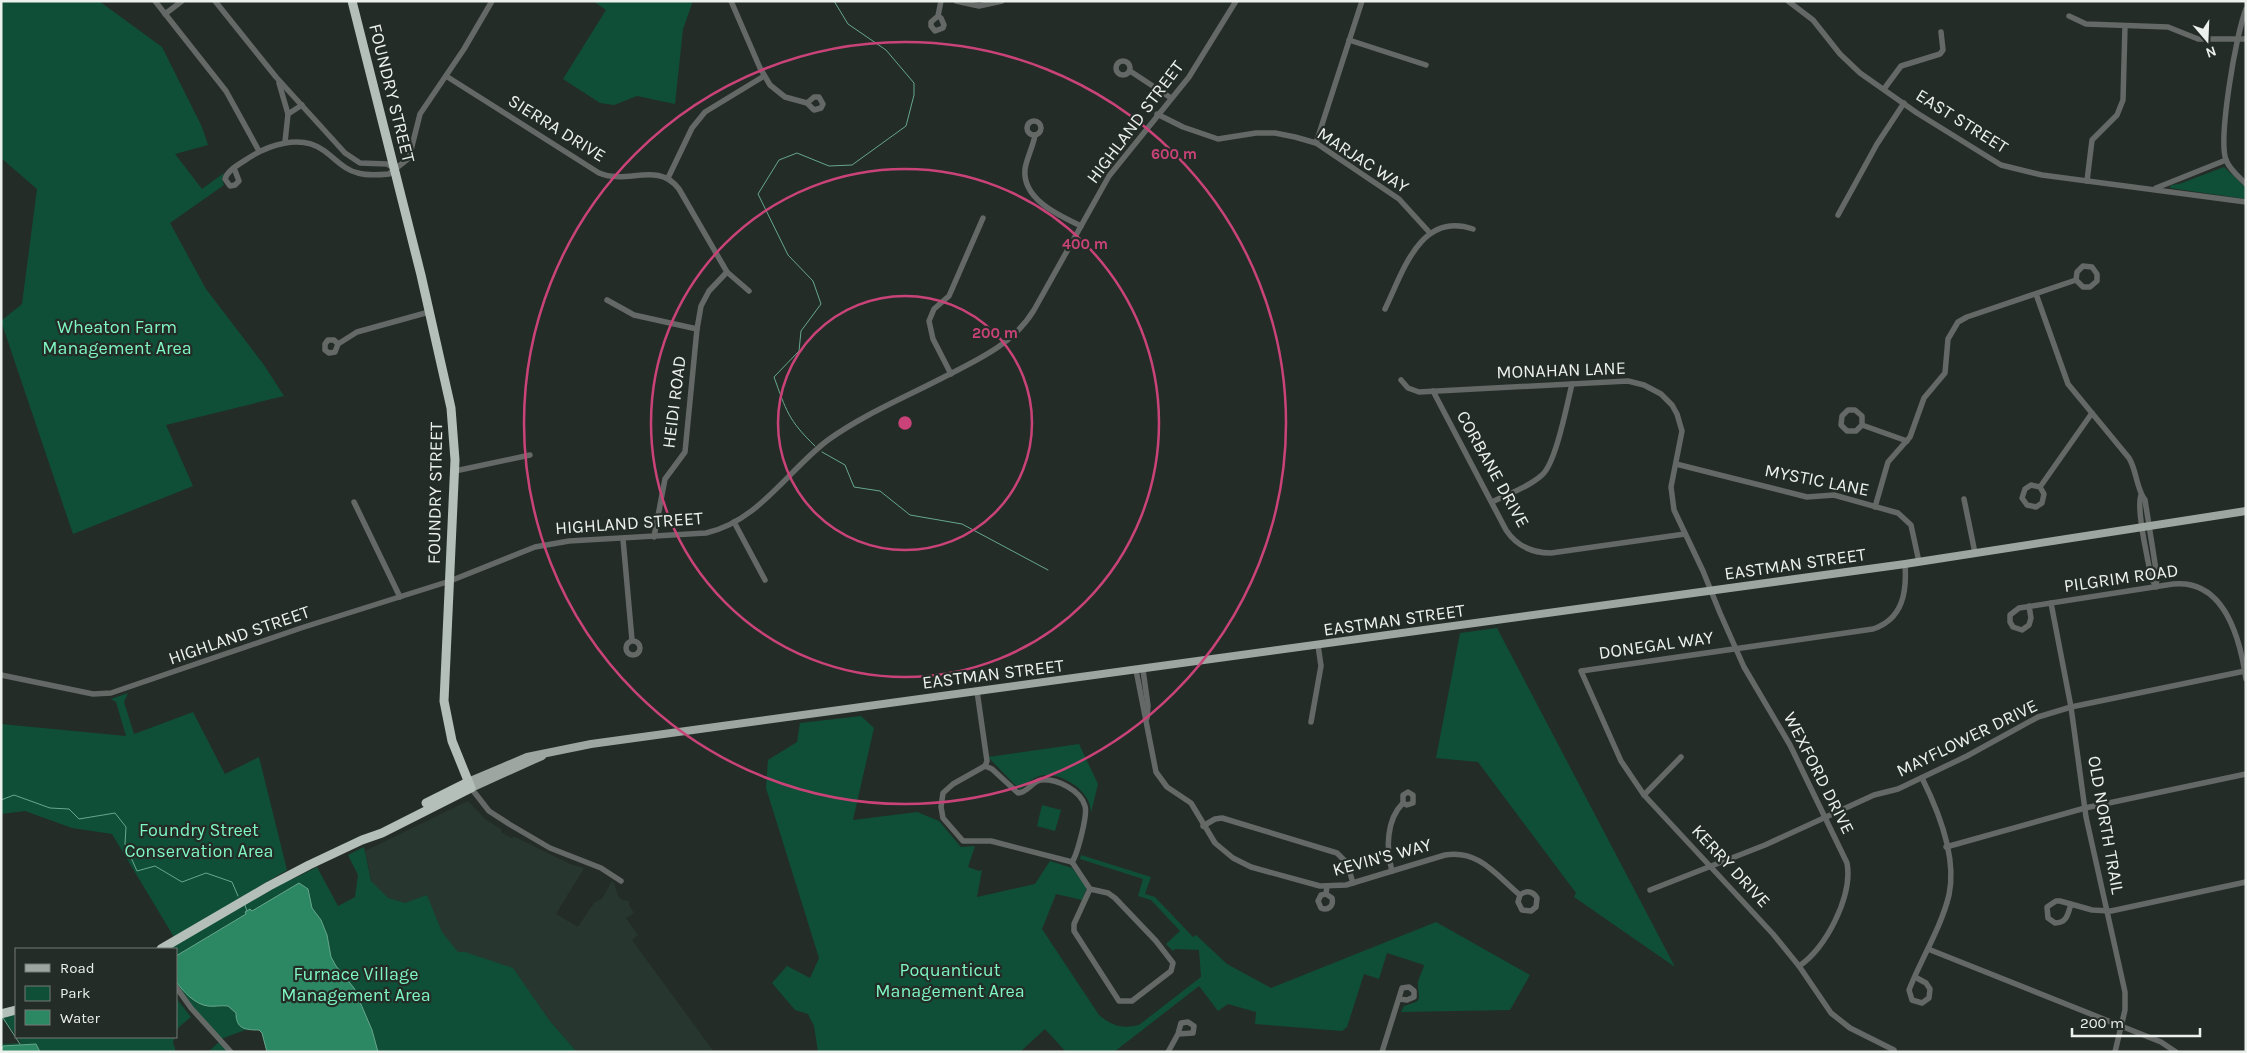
<svg xmlns="http://www.w3.org/2000/svg" width="2247" height="1053" font-family="Karla,sans-serif">
<style>
.built{fill:#27362f}
.green{fill:#0f4f37}
.water{fill:#2c8763;stroke:#66a78d}
.lines{fill:none;stroke-linecap:round;stroke-linejoin:round}
.stream{stroke:#66a78d;stroke-width:1}
.minor{stroke:#646866;stroke-width:5.5}
.major{stroke:#9da6a1;stroke-width:8}
.highway{stroke:#b4bfb9;stroke-width:9}
.ring{fill:none;stroke:#ca4378;stroke-width:2.5}
.labels{text-anchor:middle;stroke-width:4.5;stroke-linejoin:round;paint-order:stroke}
.street-label{font-size:18px;fill:#ecf1ee;stroke:#242c28}
.park-label{font-size:18px;fill:#7ff7c2;stroke:#242c28}
.centre{fill:#ca4378;stroke:#242c28;stroke-width:2.5}
.ring-label{font-size:15px;text-anchor:middle;font-weight:bold;fill:#ca4378;stroke:#242c28;stroke-width:4.5;stroke-linejoin:round;paint-order:stroke}
</style>
<rect width="100%" height="100%" fill="#242c28"/>
<polygon class="built" points="468,801 486,820 501,829 502,833 511,838 515,837 570,864 584,868 556,914 578,927 594,903 602,899 612,881 614,883 618,896 622,900 629,901 629,905 634,913 626,918 638,935 632,940 714,1052 577,1052 549,1020 453,958 380,921 365,851"/>
<g class="green">
<polygon points="1,1 99,1 162,47 202,127 208,145 175,154 202,189 224,173 222,179 224,185 170,223 206,289 264,365 284,396 166,425 193,486 73,534 1,321 22,304 37,189 1,158"/>
<polygon points="593,1 693,1 683,29 675,104 637,96 614,105 600,103 563,79 606,10"/>
<polygon points="2224,167 2246,188 2246,199 2170,188 2171,185 2179,184"/>
<polygon points="1497,628 1675,967 1574,897 1576,893 1478,762 1436,758 1460,633"/>
<polygon points="128,693 124,702 134,734 193,712 225,774 259,757 287,870 174,937 112,834 72,828 25,811 1,814 1,724 126,736 116,702 111,699"/>
<path d="M 861,716 L 874,728 L 853,820 L 917,812 L 939,821 L 961,847 L 975,846 L 968,867 L 979,871 L 982,870 L 977,897 L 1035,884 L 1050,861 L 1072,868 L 1087,887 L 1082,900 L 1056,894 L 1042,929 L 1099,1015 C 1112,1026 1122,1029 1139,1025 L 1201,977 L 1199,950 L 1175,949 L 1173,951 L 1166,944 L 1180,931 L 1151,900 L 1138,896 L 1143,879 L 1080,859 L 1081,855 L 1151,877 L 1145,894 L 1155,897 L 1193,937 L 1196,935 L 1227,964 L 1271,988 L 1436,922 L 1530,975 L 1510,1010 L 1401,1012 L 1404,1006 C 1422,1000 1419,1003 1418,986 C 1417,980 1423,971 1424,965 L 1387,953 L 1379,979 L 1364,974 L 1347,1027 L 1342,1031 L 1255,1024 L 1256,1012 L 1228,1004 L 1218,1011 L 1199,986 L 1114,1052 L 1066,1052 L 1045,1029 L 1020,1052 L 818,1052 L 814,1026 L 808,1014 L 795,1010 L 772,983 L 787,966 L 810,978 L 819,958 L 766,788 L 768,760 L 797,742 L 800,723 Z"/>
<path d="M 1079,744 L 1098,784 L 1091,813 C 1092,791 1060,770 1039,776 C 1031,779 1026,785 1020,790 L 988,757 Z"/>
<polygon points="1042,805 1061,810 1055,831 1037,826"/>
<polygon points="364,847 371,881 388,898 405,903 427,895 442,932 458,952 465,952 513,968 549,1020 577,1052 318,1052 294,1012 221,1039 233,1052 208,1052 219,1042 176,990 176,949 168,949 290,879 291,880 317,867 338,906 355,897 358,875 348,855"/>
<polygon points="176,998 191,1017 179,1027 176,1033"/>
<polygon points="16,1013 16,1035 2,1017"/>
<polygon points="18,1037 175,1037 173,1042 176,1052 1,1052 1,1044 21,1043"/>
</g>
<g class="water">
<path d="M 299,883 L 308,889 L 312,908 L 321,920 L 327,935 L 331,957 L 336,966 L 354,988 L 372,1030 L 378,1052 L 267,1052 L 262,1033 L 259,1030 C 245,1030 236,1029 236,1013 L 228,1006 C 221,1005 214,1007 208,1006 C 196,1005 182,991 176,981 L 176,956 L 246,914 L 245,912 L 250,909 L 252,911 Z"/>
<polygon points="36,1044 40,1052 1,1052 3,1046"/>
</g>
<g class="lines">
<g class="stream">
<path d="M 815,446 C 788,420 786,410 774,377 L 799,351 L 801,331 L 821,304 L 813,281 L 788,255 L 758,194 L 779,160 L 797,153 L 829,166 L 852,165 L 906,126 L 914,95 L 914,83 L 886,50 L 848,24 L 834,1"/>
<polyline points="822,452 845,465 854,487 880,491 910,515 962,524 1048,570"/>
<polyline points="1,800 14,795 50,808 69,809 79,819 115,813 126,827 125,844 137,871 155,866 182,882 206,873 232,882 238,896"/>
<polyline points="245,905 247,911"/>
<polyline points="3,1018 20,1044"/>
</g>
<g class="minor">
<polyline points="155,1 226,91 259,151"/>
<polyline points="215,1 276,77 345,153 360,163 387,164 395,169"/>
<polyline points="731,1 760,68 770,85 785,97 807,103 814,110 821,108 823,104 819,97 814,97 807,103"/>
<polyline points="956,1 979,6 1002,1"/>
<polyline points="1788,1 1813,20 1840,54 1860,73 1917,113 2001,165 2042,175 2246,202"/>
<path d="M 2246,9 C 2236,33 2218,139 2226,160 C 2230,170 2239,177 2246,184"/>
<polyline points="165,14 182,1"/>
<polyline points="938,16 941,18 944,25 943,28 935,31 931,26 931,22 938,16 941,1"/>
<polyline points="2069,16 2086,24 2168,27 2198,39 2246,39"/>
<polyline points="1349,40 1426,65"/>
<circle cx="1123" cy="68" r="7"/>
<polyline points="1130,71 1171,98"/>
<path d="M 446,76 L 599,173 C 627,185 658,161 679,189 L 727,272 L 749,291"/>
<polyline points="279,83 288,114 285,142"/>
<polyline points="1884,89 1901,66 1940,54 1943,50 1941,32"/>
<polyline points="288,114 302,105"/>
<polyline points="1157,114 1183,127 1218,139 1256,133 1275,133 1295,137 1316,143 1399,199 1430,233"/>
<circle cx="1034" cy="128" r="7"/>
<path d="M 1035,135 C 1033,147 1027,157 1025,169 C 1022,199 1058,215 1081,226"/>
<polyline points="1316,143 1362,1"/>
<path d="M 234,168 L 239,181 L 235,185 L 230,186 L 225,179 C 227,170 240,164 247,159 C 268,145 300,134 323,150 C 335,158 344,170 358,173 C 368,176 379,175 389,174 L 409,158 L 420,114 L 464,49 L 492,1"/>
<polyline points="668,178 692,128 705,112 764,76"/>
<polyline points="2087,181 2092,140 2117,115 2123,100 2125,26"/>
<polyline points="2156,188 2226,160"/>
<polyline points="1838,215 1877,144 1904,103"/>
<path d="M 2036,294 L 2068,384 L 2129,458 C 2137,471 2136,488 2145,500 L 2157,576 L 2156,587"/>
<polyline points="607,300 634,315 697,329"/>
<path d="M 1385,309 C 1403,272 1420,211 1473,229"/>
<polyline points="338,344 334,340 328,340 325,344 325,350 329,353 335,352 338,344 357,332 429,312"/>
<polyline points="951,374 933,339 929,321 934,309 949,296 983,218"/>
<path d="M 1401,380 L 1408,388 L 1419,392 L 1628,381 L 1644,385 L 1661,394 L 1672,405 L 1677,414 L 1682,431 L 1671,487 L 1674,510 L 1703,571 L 1720,613 L 1744,667 L 1790,745 L 1847,863 C 1853,895 1826,949 1799,966"/>
<path d="M 1433,391 L 1506,530 C 1516,545 1532,553 1551,553 L 1685,534"/>
<polyline points="1862,425 1862,416 1855,410 1848,410 1842,416 1841,425 1847,431 1856,431 1862,425 1907,441"/>
<polyline points="1676,464 1807,497 1834,495 1898,513 1911,525 1919,562"/>
<polyline points="455,471 530,455"/>
<polyline points="2040,487 2031,485 2025,489 2022,498 2027,505 2036,507 2042,503 2044,494 2040,487 2092,413"/>
<path d="M 2141,495 C 2136,510 2148,559 2151,577 L 2155,585"/>
<polyline points="1964,499 1975,553"/>
<polyline points="354,502 400,597"/>
<path d="M 1492,502 C 1508,494 1529,487 1542,475 C 1556,463 1567,404 1572,384"/>
<polyline points="1875,507 1888,462 1910,437 1924,398 1945,373 1948,339 1958,322 1967,317 2076,280 2083,287 2090,287 2097,281 2097,274 2092,267 2083,266 2077,272 2076,280"/>
<polyline points="734,522 765,580"/>
<polyline points="654,537 665,479 685,452 697,329 701,306 709,291 727,272"/>
<polyline points="623,539 632,640"/>
<polyline points="2051,603 2071,707 2086,817 2125,992 2125,1010 2115,1052"/>
<path d="M 2029,606 L 2031,618 L 2029,625 L 2022,630 L 2013,627 L 2010,622 L 2010,615 L 2019,608 L 2173,584 C 2224,579 2240,638 2246,679"/>
<circle cx="633" cy="648" r="7"/>
<path d="M 1136,670 L 1156,772 L 1167,787 L 1191,803 L 1215,843 L 1233,858 L 1251,867 L 1320,886 L 1346,885 L 1445,855 C 1479,849 1497,876 1520,895 C 1526,890 1533,891 1537,898 L 1536,907 L 1531,911 L 1522,910 L 1518,902 L 1520,895"/>
<polyline points="1143,670 1148,706 1147,718"/>
<path d="M 1,675 L 93,694 L 111,693 L 301,628 L 450,581 L 535,547 L 569,541 L 706,533 C 759,521 787,471 828,440 C 864,414 908,396 948,375 C 981,358 1014,343 1034,310 L 1109,176 L 1189,77 L 1236,1"/>
<polyline points="977,691 987,761 985,766"/>
<polyline points="1311,722 1321,666 1318,645"/>
<polyline points="985,766 953,784 943,793 941,807 943,818 963,841 991,841 1072,862"/>
<path d="M 985,766 L 992,769 L 1018,793 C 1028,793 1032,781 1041,780 C 1057,778 1081,791 1085,806 C 1088,815 1077,855 1072,862"/>
<polyline points="471,788 489,811 509,824 550,848 601,868 621,881"/>
<polyline points="1644,795 1681,757"/>
<polyline points="1203,826 1215,819 1222,818 1337,853 1347,863 1353,883"/>
<polyline points="1946,847 2085,808 2246,774"/>
<polyline points="1072,862 1090,889 1074,924 1074,931 1119,1001 1132,1001 1171,971 1173,963 1156,941 1115,898 1108,893 1090,889"/>
<path d="M 1392,871 C 1386,849 1386,820 1403,803 L 1403,795 L 1408,792 L 1413,795 L 1413,803 L 1407,805 L 1403,803"/>
<polyline points="1650,890 1765,845 1874,795 1898,789 1967,756 2038,717 2071,707 2245,671"/>
<path d="M 1326,894 L 1321,895 L 1318,901 L 1321,908 C 1328,911 1334,906 1332,898 L 1326,894 L 1327,886"/>
<path d="M 2071,904 C 2068,914 2067,923 2055,923 L 2048,918 L 2047,907 L 2056,901 L 2060,901 L 2092,910 L 2111,911 L 2246,882"/>
<polyline points="1928,949 2161,1042 2176,1052"/>
<path d="M 1915,977 L 1926,983 L 1930,989 L 1929,998 L 1922,1003 L 1912,1000 L 1909,990 C 1921,959 1941,928 1949,895 C 1957,858 1938,810 1922,778"/>
<polyline points="176,987 191,1008 231,1052"/>
<path d="M 1894,1050 L 1850,1028 L 1831,1013 L 1799,966 L 1773,934 L 1644,795 L 1621,761 L 1581,671 L 1873,629 C 1903,619 1907,592 1905,564"/>
<polyline points="1168,1052 1178,1034 1181,1023 1188,1022 1194,1026 1193,1033 1178,1034"/>
<polyline points="1382,1052 1402,988 1409,987 1414,991 1414,997 1407,1000 1399,999"/>
</g>
<g class="major">
<polyline points="468,782 527,757 591,744 1905,564 2246,511"/>
<polyline points="471,788 542,756"/>
</g>
<g class="highway">
<polyline points="426,803 468,782"/>
<polyline points="161,949 269,886 309,865 362,840 382,833 471,788 452,741 444,701 455,460 451,408 421,275 352,1"/>
<polyline points="1,1014 16,1010"/>
</g>
</g>
<g class="ring">
<circle cx="905" cy="423" r="127"/>
<circle cx="905" cy="423" r="254"/>
<circle cx="905" cy="423" r="381"/>
</g>
<g class="labels">
<g class="street-label">
<text transform="translate(392 93) rotate(76)" y="6">FOUNDRY STREET</text>
<text transform="translate(1962 121) rotate(32)" y="6">EAST STREET</text>
<text transform="translate(1135 122) rotate(-53)" y="6">HIGHLAND STREET</text>
<text transform="translate(557 128) rotate(32)" y="6">SIERRA DRIVE</text>
<text transform="translate(1363 160) rotate(33)" y="6">MARJAC WAY</text>
<text transform="translate(1561 370) rotate(-2)" y="6">MONAHAN LANE</text>
<text transform="translate(674 402) rotate(-83)" y="6">HEIDI ROAD</text>
<text transform="translate(1493 469) rotate(61)" y="6">CORBANE DRIVE</text>
<text transform="translate(1817 480) rotate(11)" y="6">MYSTIC LANE</text>
<text transform="translate(435 493) rotate(-89)" y="6">FOUNDRY STREET</text>
<text transform="translate(629 523) rotate(-4)" y="6">HIGHLAND STREET</text>
<text transform="translate(1795 564) rotate(-8)" y="6">EASTMAN STREET</text>
<text transform="translate(2121 578) rotate(-8)" y="6">PILGRIM ROAD</text>
<text transform="translate(1394 620) rotate(-8)" y="6">EASTMAN STREET</text>
<text transform="translate(239 635) rotate(-19)" y="6">HIGHLAND STREET</text>
<text transform="translate(1656 645) rotate(-8)" y="6">DONEGAL WAY</text>
<text transform="translate(993 674) rotate(-7)" y="6">EASTMAN STREET</text>
<text transform="translate(1967 738) rotate(-26)" y="6">MAYFLOWER DRIVE</text>
<text transform="translate(1819 773) rotate(63)" y="6">WEXFORD DRIVE</text>
<text transform="translate(2106 825) rotate(80)" y="6">OLD NORTH TRAIL</text>
<text transform="translate(1382 857) rotate(-15)" y="6">KEVIN'S WAY</text>
<text transform="translate(1731 866) rotate(47)" y="6">KERRY DRIVE</text>
</g>
<g class="park-label">
<text x="117" y="333">Wheaton Farm<tspan x="117" dy="21">Management Area</tspan></text>
<text x="199" y="836">Foundry Street<tspan x="199" dy="21">Conservation Area</tspan></text>
<text x="950" y="976">Poquanticut<tspan x="950" dy="21">Management Area</tspan></text>
<text x="356" y="980">Furnace Village<tspan x="356" dy="21">Management Area</tspan></text>
</g>
</g>
<circle cx="905" cy="423" r="8" class="centre"/>
<g class="ring-label">
<text x="1174" y="159">600 m</text>
<text x="1085" y="249">400 m</text>
<text x="995" y="338">200 m</text>
</g>
<rect width="2247" height="1053" fill="none" stroke="#ecf1ee" stroke-width="5"/>
<rect x="15" y="948" width="162" height="90" fill="#242c28" stroke="#747b77"/>
<rect x="25" y="964" width="25" height="8" fill="#9da6a1" stroke="#747b77"/>
<text x="60" y="973" font-size="15" fill="#ecf1ee">Road</text>
<rect x="25" y="986" width="25" height="15" fill="#0f4f37" stroke="#747b77"/>
<text x="60" y="998" font-size="15" fill="#ecf1ee">Park</text>
<rect x="25" y="1010" width="25" height="15" fill="#2c8763" stroke="#747b77"/>
<text x="60" y="1023" font-size="15" fill="#ecf1ee">Water</text>
<g transform="translate(2207 40) rotate(161)" stroke="#242c28" stroke-width="4" paint-order="stroke">
<path d="M0-4L9 19L0 12L-9 19Z" fill="#ecf1ee"/>
<text y="-8" font-size="14" font-weight="bold" text-anchor="middle" fill="#ecf1ee">N</text>
</g>
<path d="M2072 1028v8h128v-8" fill="none" stroke="#ecf1ee" stroke-width="2.5"/>
<text x="2080" y="1028" font-size="15" fill="#ecf1ee" stroke="#242c28" stroke-width="4" paint-order="stroke">200 m</text>
</svg>
